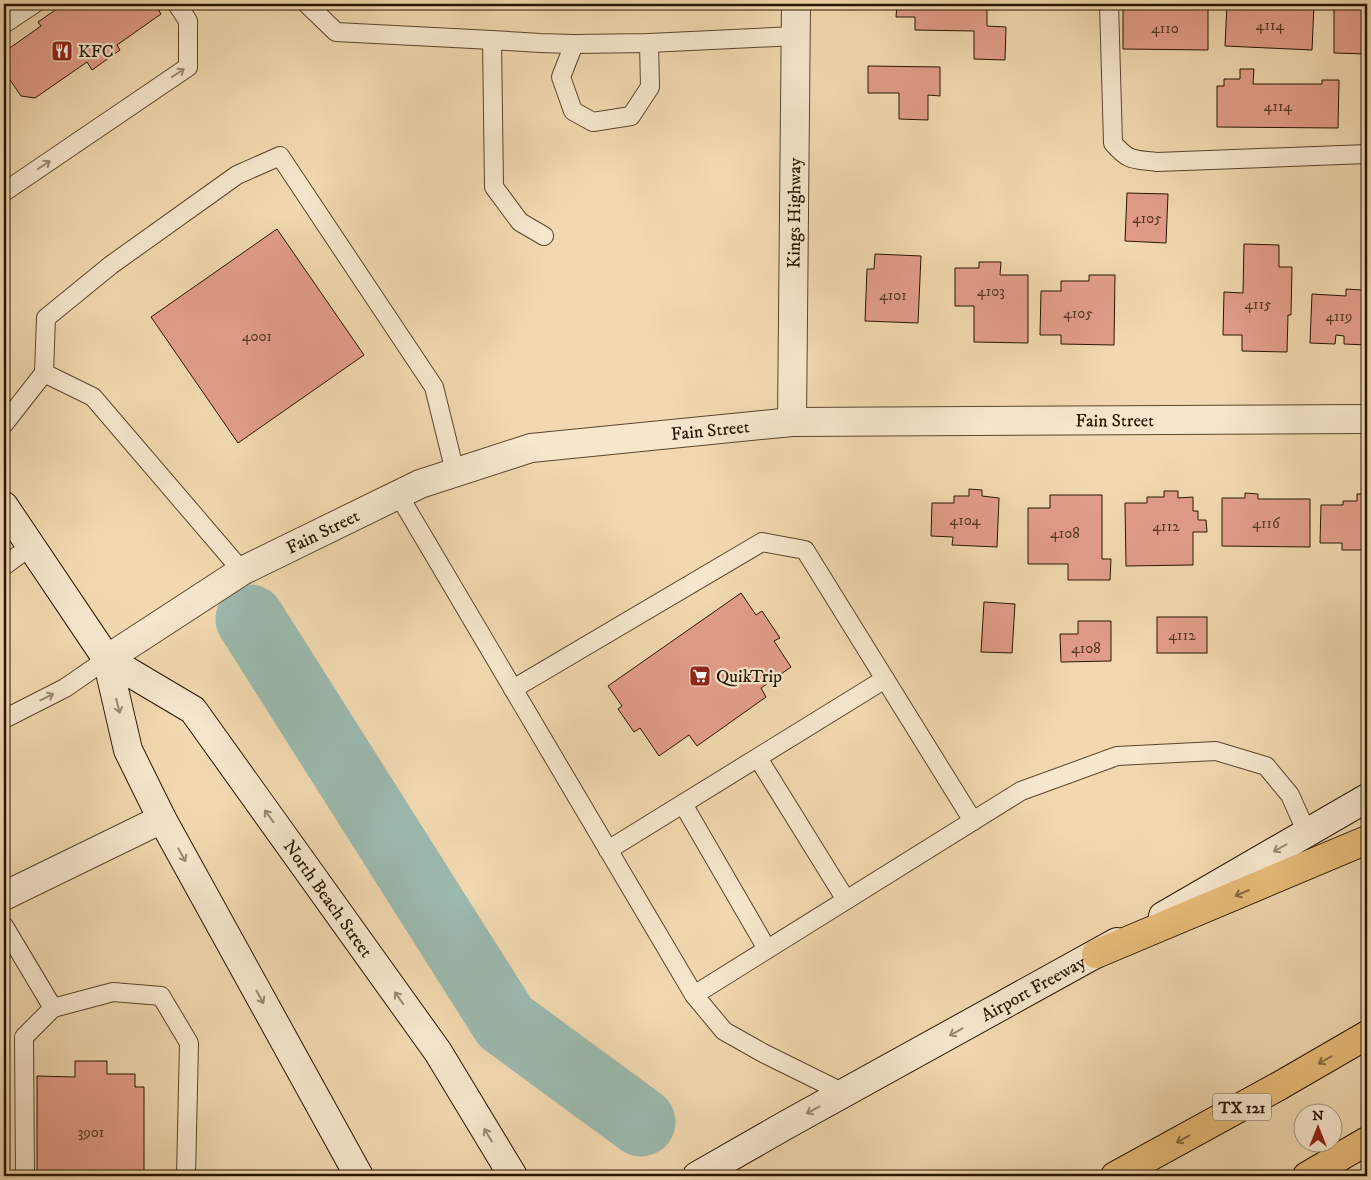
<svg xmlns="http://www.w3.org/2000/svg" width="1371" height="1180" font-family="'IM FELL DW Pica',serif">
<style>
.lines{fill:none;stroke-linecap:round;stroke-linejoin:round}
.river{stroke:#9bb9ae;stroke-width:69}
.building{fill:#e29d89;stroke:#271600}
.service-casing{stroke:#5a462c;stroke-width:20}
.minor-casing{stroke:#5a462c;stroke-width:30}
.secondary-casing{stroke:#271600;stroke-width:30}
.motorway-casing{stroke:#271600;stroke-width:30}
.service{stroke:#f6e6cc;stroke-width:18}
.minor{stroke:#f6e6cc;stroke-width:28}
.secondary{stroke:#f6e6cc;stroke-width:28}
.motorway{stroke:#e8bc78;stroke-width:28}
.oneway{stroke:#998870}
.oneway2{stroke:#88693c}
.labels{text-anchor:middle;stroke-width:4.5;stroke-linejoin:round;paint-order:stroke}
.number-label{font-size:15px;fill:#563822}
.shield{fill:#f6e6cc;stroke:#65543d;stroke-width:1}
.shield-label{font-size:16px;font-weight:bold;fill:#271600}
.poi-label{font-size:18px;fill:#271600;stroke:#f6e6cc;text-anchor:start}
.street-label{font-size:18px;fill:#271600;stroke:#f6e6cc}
</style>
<rect width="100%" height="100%" fill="#f1d8b0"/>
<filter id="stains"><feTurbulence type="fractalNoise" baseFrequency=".004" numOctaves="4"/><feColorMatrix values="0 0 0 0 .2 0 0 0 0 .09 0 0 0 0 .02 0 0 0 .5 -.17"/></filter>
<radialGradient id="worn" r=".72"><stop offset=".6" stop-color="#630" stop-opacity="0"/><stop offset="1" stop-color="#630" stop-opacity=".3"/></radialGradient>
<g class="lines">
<polyline class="river" points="250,619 505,1022 641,1122"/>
</g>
<g class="building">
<polygon points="64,4 155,4 161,14 117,45 120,50 92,70 87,62 35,98 21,96 4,71 4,64 5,63 4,61 4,52 41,26 38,22"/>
<polygon points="897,4 987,4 987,26 1006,27 1005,60 974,59 974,31 915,30 915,17 896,17"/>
<polygon points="1120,4 1208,4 1208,50 1123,49 1123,7 1120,7"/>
<polygon points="1227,4 1314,4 1312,50 1225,46"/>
<polygon points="1334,4 1367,4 1367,54 1334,53"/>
<polygon points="868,66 940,67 940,96 928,95 928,120 899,119 899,93 868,93"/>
<polygon points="1240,69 1254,69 1253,84 1322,84 1322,80 1339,80 1338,128 1217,127 1217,86 1224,86 1224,79 1240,79"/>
<polygon points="1127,193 1168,194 1166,243 1125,241"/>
<polygon points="277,229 364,355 238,443 151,317"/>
<polygon points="1244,244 1279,245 1279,267 1292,267 1291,315 1288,315 1287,352 1242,351 1242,335 1223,335 1224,292 1243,293"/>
<polygon points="875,254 921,256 918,323 865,321 867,269 874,269"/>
<polygon points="979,262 1001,262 1000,275 1028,275 1028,343 974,342 974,306 955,306 955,268 979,268"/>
<polygon points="1089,275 1115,275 1114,345 1061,344 1061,335 1040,335 1041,291 1061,291 1061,281 1089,281"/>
<polygon points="1362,287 1367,287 1367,345 1344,344 1344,336 1336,335 1335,344 1310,343 1312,294 1346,296 1346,289 1362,290"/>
<polygon points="969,489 982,490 982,496 999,498 997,547 952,545 953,537 931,536 932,503 954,503 954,496 969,496"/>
<polygon points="1164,491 1178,491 1178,498 1193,497 1193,511 1198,511 1198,520 1206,520 1207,532 1193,532 1193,565 1126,566 1125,503 1147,503 1147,497 1164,497"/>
<polygon points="1245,493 1258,494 1258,499 1310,499 1310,547 1222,546 1222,498 1245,498"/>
<polygon points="1357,494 1367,494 1367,550 1342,550 1342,543 1320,543 1321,505 1343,505 1343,501 1357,501"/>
<polygon points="1050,495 1102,495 1102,559 1111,559 1110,580 1068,580 1068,564 1028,564 1028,508 1050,508"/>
<polygon points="741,593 756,615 762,611 780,638 774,641 791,667 761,688 766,697 697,746 689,735 659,756 640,728 634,732 618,709 622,706 608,686"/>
<polygon points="984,602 1015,604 1012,653 981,652"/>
<rect x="1157" y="617" width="50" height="36"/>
<polygon points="1078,621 1111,621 1111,661 1061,662 1060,634 1078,634"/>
<polygon points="75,1061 107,1061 107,1074 135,1074 135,1087 144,1087 144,1176 37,1176 37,1076 75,1077"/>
</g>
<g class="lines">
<g class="service-casing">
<g id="service">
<polyline points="307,4 336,32 492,40 540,43 574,44 649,43 796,36"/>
<path d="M 1109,4 L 1113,143 C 1129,162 1134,159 1157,162 L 1367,154"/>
<polyline points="4,24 34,4"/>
<polyline points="492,40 494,187 520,222 544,236"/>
<polyline points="574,44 561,77 573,111 593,122 631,116 650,87 649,43"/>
<polyline points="4,192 188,67 188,21 177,4"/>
<polyline points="44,373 93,397 242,571"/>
<polyline points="4,424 44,373 46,318 111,265 237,175 280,156 434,387 455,472"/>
<polyline points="398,494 694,995 1021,791 1117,756 1216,751 1266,766 1290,795 1307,833"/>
<polyline points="4,566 31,546"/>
<polyline points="513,689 762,542 805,550 973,821"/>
<polyline points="4,719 65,688 107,659"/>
<polyline points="758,758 846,900"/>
<polyline points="683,804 767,949"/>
<polyline points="608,850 885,679"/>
<polyline points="4,926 53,1008 24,1037 25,1176"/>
<polyline points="694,995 724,1031 763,1053 844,1093"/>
<polyline points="53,1008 113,992 161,996 189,1043 186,1176"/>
</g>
</g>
<g class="minor-casing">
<g id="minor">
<path id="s1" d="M 792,422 L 796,4"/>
<path id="s2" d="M 107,659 L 242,571 L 420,484 L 531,448 L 792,422 L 1367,419"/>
<polyline points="4,896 162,819"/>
</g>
</g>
<g class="secondary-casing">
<g id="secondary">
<polyline points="4,506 107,659 128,750 162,819 359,1176"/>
<path id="s3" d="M 107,659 L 193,710 L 438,1052 L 513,1176"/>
<polyline points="1163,916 1367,798"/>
<path id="s4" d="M 697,1176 L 786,1125 L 1117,942"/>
</g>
</g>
<g class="motorway-casing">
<g id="motorway">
<polyline points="1096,954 1367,840"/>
<polyline points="1115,1176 1279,1086 1367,1035"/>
<polyline points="1307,1176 1367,1141"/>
</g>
</g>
<use href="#service" class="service"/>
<use href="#minor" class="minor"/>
<use href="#secondary" class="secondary"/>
<use href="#motorway" class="motorway"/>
</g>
<defs><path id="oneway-shaft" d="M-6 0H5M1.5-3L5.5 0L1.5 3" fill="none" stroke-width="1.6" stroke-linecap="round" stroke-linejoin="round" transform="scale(1.25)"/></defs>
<g class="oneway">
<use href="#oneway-shaft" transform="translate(178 73) rotate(-34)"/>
<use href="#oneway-shaft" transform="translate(44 165) rotate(-34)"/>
<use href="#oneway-shaft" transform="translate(47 697) rotate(-27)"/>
<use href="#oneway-shaft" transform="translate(118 706) rotate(76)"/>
<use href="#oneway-shaft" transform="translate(269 816) rotate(-126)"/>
<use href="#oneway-shaft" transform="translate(1280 848) rotate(150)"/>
<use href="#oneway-shaft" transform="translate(182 855) rotate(61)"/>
<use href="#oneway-shaft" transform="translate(260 997) rotate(61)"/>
<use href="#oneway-shaft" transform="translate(399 998) rotate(-126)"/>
<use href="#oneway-shaft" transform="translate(956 1032) rotate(151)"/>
<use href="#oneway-shaft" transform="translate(813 1110) rotate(151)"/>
<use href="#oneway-shaft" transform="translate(488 1135) rotate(-121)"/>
</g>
<g class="oneway2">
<use href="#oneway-shaft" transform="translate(1242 893) rotate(157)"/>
<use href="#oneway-shaft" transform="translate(1325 1060) rotate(150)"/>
<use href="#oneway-shaft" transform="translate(1183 1139) rotate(151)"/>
</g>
<defs>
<g id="restaurant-square" transform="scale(1.125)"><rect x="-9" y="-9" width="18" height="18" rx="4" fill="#8f2418" stroke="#f6e6cc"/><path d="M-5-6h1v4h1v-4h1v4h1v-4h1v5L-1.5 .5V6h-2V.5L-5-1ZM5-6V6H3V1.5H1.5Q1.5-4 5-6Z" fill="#fff"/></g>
<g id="supermarket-square" transform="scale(1.125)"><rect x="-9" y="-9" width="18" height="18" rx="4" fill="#8f2418" stroke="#f6e6cc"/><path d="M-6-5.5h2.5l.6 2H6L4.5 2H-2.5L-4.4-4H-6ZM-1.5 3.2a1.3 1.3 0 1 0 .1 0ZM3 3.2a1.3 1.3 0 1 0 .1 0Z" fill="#fff"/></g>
</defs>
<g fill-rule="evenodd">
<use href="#restaurant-square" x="62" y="51"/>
<use href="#supermarket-square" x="700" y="676"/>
</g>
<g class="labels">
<g class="number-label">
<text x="1270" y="30">4114</text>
<text x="1165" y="33">4110</text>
<text x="1278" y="111">4114</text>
<text x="1147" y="223">4105</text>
<text x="991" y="296">4103</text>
<text x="893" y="300">4101</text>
<text x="1258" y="309">4115</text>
<text x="1078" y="318">4105</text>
<text x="1339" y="321">4119</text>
<text x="257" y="341">4001</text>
<text x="965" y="525">4104</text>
<text x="1266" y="528">4116</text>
<text x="1166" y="531">4112</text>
<text x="1065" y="538">4108</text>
<text x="1182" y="640">4112</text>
<text x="1086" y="653">4108</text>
<text x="91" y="1137">3901</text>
</g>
<rect class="shield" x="1213" y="1093.5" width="58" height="27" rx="4"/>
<g class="shield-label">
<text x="1242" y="1113">TX 121</text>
</g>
<g class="poi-label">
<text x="78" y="57">KFC</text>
<text x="716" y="682">QuikTrip</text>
</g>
<g class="street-label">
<text dy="6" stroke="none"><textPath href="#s1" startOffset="209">Kings Highway</textPath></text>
<text dy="6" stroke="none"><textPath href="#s2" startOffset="1061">Fain Street</textPath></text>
<text dy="6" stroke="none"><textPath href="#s2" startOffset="656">Fain Street</textPath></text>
<text dy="6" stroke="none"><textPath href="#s2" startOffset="251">Fain Street</textPath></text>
<text dy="6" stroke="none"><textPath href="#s3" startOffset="332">North Beach Street</textPath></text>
<text dy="6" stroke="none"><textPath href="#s4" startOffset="385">Airport Freeway</textPath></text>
</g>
</g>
<rect width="1371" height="1180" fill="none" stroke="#f1d8b0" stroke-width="20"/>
<rect x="5" y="5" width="1361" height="1170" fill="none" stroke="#271600" stroke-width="2.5"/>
<rect x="10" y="10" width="1351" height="1160" fill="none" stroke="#271600"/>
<g transform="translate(1318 1128)"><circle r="24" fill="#f6e6cc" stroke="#a3937a"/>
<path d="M0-4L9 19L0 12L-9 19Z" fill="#8f2418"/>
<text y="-8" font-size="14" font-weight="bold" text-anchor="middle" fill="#271600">N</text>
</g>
<rect width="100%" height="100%" filter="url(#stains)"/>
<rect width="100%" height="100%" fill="url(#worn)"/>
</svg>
